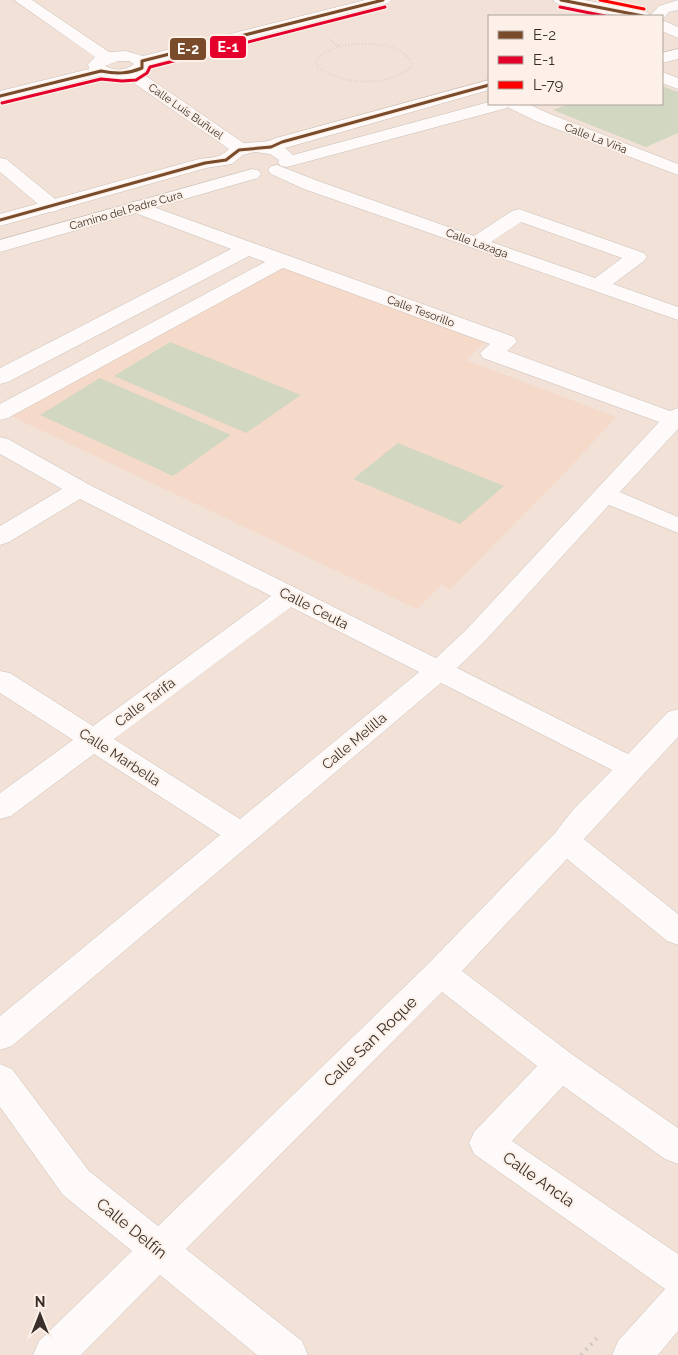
<svg xmlns="http://www.w3.org/2000/svg" width="678" height="1355" font-family="Raleway,sans-serif">
<style>
.built{fill:#f5d9c9}
.green{fill:#d2d7c1}
.lines{fill:none;stroke-linecap:round;stroke-linejoin:round}
.street-casing{stroke:#cbbfb7;stroke-width:1}
.secondary-casing{stroke:#cbbfb7;stroke-width:1}
.path-far1{stroke:#cdc8c5;stroke-width:2;stroke-dasharray:0.5 2.5;stroke-linecap:butt}
.path{stroke:#cdc8c5;stroke-width:4;stroke-dasharray:2 5;stroke-linecap:butt}
.street{fill:#fdfaf9;fill-rule:evenodd}
.secondary{fill:#fdfaf9;fill-rule:evenodd}
.bus-1-casing{stroke:#fcf0e8;stroke-width:5.5}
.bus-2-casing{stroke:#fcf0e8;stroke-width:5.5}
.bus-3-casing{stroke:#fcf0e8;stroke-width:5.5}
.bus-1{stroke:#7a4b2a;stroke-width:3}
.bus-2{stroke:#e4002b;stroke-width:3}
.bus-3{stroke:#f00;stroke-width:3}
.labels{text-anchor:middle;stroke-width:4;stroke-linejoin:round;paint-order:stroke}
.far-street-label{font-size:11px;fill:#3a2f28;stroke:#fcf0e8}
.street-label{font-size:14px;fill:#3a2f28;stroke:#fcf0e8}
.near-street-label{font-size:16px;fill:#3a2f28;stroke:#fcf0e8}
.line-badge{stroke:#fcf0e8;stroke-width:2}
.badge-label{font-size:14px;text-anchor:middle;font-weight:bold;fill:#fff}
</style>
<rect width="100%" height="100%" fill="#f1e1d7"/>
<polygon class="built" points="282,267 485,342 466,360 616,417 559,479 449,590 442,584 417,609 11,416"/>
<g class="green">
<polygon points="662,86 678,92 678,133 646,147 553,110 569,104 662,104"/>
<polygon points="170,342 301,395 246,433 114,376"/>
<polygon points="100,378 231,435 173,476 40,415"/>
<polygon points="398,443 504,486 460,524 353,479"/>
</g>
<g class="lines">
<g class="street-casing">
<g id="street">
<path d="M 14,0 L 32,0 L 109,52 L 126,51 L 143,56 L 365,0 L 391,0 L 388,3 L 151,64 L 143,74 L 248,146 L 251,150 L 248,154 L 242,155 L 236,154 L 128,79 L 114,79 L 100,76 L 0,101 L 0,91 L 89,69 L 88,64 L 95,57 ZM 118,61 L 129,61 L 134,64 C 125,71 115,71 105,66 Z"/>
<polygon points="662,72 678,78 678,89 662,83"/>
<polygon points="506,104 528,104 550,114 678,164 678,175 538,122 509,108"/>
<polygon points="0,158 6,159 59,202 61,206 59,210 52,212 45,210 0,172"/>
<path d="M 277,165 L 318,181 L 474,236 L 512,211 L 519,209 L 644,253 L 647,257 L 644,261 L 613,284 L 678,307 L 678,320 L 304,189 L 271,174 L 268,170 L 271,166 ZM 521,222 L 622,258 L 595,278 L 491,242 Z"/>
<path d="M 137,201 L 514,337 L 517,342 L 507,351 L 670,411 L 678,408 L 678,429 L 620,492 L 678,517 L 678,533 L 609,505 L 484,642 L 457,668 L 628,754 L 668,712 L 678,709 L 678,737 L 584,839 L 678,914 L 678,945 L 667,941 L 567,859 L 462,971 L 573,1055 L 678,1128 L 678,1164 L 665,1159 L 563,1086 L 512,1141 L 678,1254 L 678,1331 L 658,1355 L 612,1355 L 618,1341 L 665,1289 L 474,1154 L 469,1143 L 474,1132 L 537,1066 L 442,992 L 186,1249 L 302,1341 L 308,1355 L 257,1355 L 160,1275 L 81,1355 L 33,1355 L 39,1341 L 132,1251 L 63,1195 L 0,1107 L 0,1064 L 12,1069 L 89,1171 L 158,1226 L 428,964 L 555,833 L 571,812 L 612,770 L 441,683 L 12,1046 L 0,1050 L 0,1016 L 220,835 L 94,754 L 11,816 L 0,819 L 0,793 L 73,740 L 0,693 L 0,671 L 10,673 L 93,726 L 271,596 L 80,499 L 9,542 L 0,545 L 0,526 L 62,489 L 0,454 L 0,437 L 8,439 L 88,484 L 436,658 L 466,630 L 659,422 L 483,358 L 480,353 L 490,344 L 283,268 L 8,418 L 0,420 L 0,404 L 265,262 L 249,256 L 8,382 L 0,384 L 0,368 L 231,249 L 130,211 L 128,207 L 130,203 ZM 291,607 L 419,672 L 240,819 L 114,739 Z"/>
</g>
</g>
<g class="secondary-casing">
<g id="secondary">
<polygon points="553,0 584,0 643,11 648,13 650,16 659,6 678,0 678,10 669,12 662,20 662,16 621,16 561,5 556,3"/>
<polygon points="662,20 678,27 678,38 662,31"/>
<polygon points="678,49 678,59 662,63 662,53"/>
<path d="M 489,80 L 489,90 L 285,148 L 293,155 L 489,102 L 489,104 L 509,104 L 507,108 L 287,167 L 281,166 L 278,162 L 279,160 L 270,154 L 255,152 L 244,154 L 232,164 L 206,168 L 0,226 L 0,214 L 199,159 C 205,158 213,158 219,156 C 226,153 229,147 240,144 C 252,141 265,144 276,138 Z"/>
<polygon points="252,169 258,170 261,174 258,178 0,252 0,240"/>
</g>
</g>
<g class="path-far1">
<polyline points="328,39 340,46"/>
<path d="M 353,44 C 375,44 400,42 412,63 L 410,69 C 380,87 348,85 318,68 L 316,61 C 325,49 338,46 353,44 Z"/>
</g>
<polyline class="path" points="581,1355 598,1337"/>
<use href="#street" class="street"/>
<use href="#secondary" class="secondary"/>
<g class="bus-1-casing">
<g id="bus-1">
<polyline points="561,0 643,16"/>
<path d="M 0,96 L 101,71 C 116,74 128,74 142,68 L 142,61 L 383,0"/>
<polyline points="0,220 205,163 226,160 239,150 271,147 282,142 489,85"/>
</g>
</g>
<g class="bus-2-casing">
<g id="bus-2">
<polyline points="560,7 605,16"/>
<polyline points="2,103 101,79 122,81 136,80 147,73 150,67 385,7"/>
</g>
</g>
<g class="bus-3-casing">
<polyline id="bus-3" points="600,0 644,9"/>
</g>
<use href="#bus-1" class="bus-1"/>
<use href="#bus-2" class="bus-2"/>
<use href="#bus-3" class="bus-3"/>
</g>
<g class="labels">
<g class="far-street-label">
<text transform="translate(186 111) rotate(35)" y="4">Calle Luis Buñuel</text>
<text transform="translate(596 138) rotate(21)" y="4">Calle La Viña</text>
<text transform="translate(126 210) rotate(-16)" y="4">Camino del Padre Cura</text>
<text transform="translate(477 243) rotate(20)" y="4">Calle Lazaga</text>
<text transform="translate(421 311) rotate(20)" y="4">Calle Tesorillo</text>
</g>
<g class="street-label">
<text transform="translate(314 608) rotate(27)" y="5">Calle Ceuta</text>
<text transform="translate(145 702) rotate(-37)" y="5">Calle Tarifa</text>
<text transform="translate(354 741) rotate(-40)" y="5">Calle Melilla</text>
<text transform="translate(120 757) rotate(33)" y="5">Calle Marbella</text>
</g>
<g class="near-street-label">
<text transform="translate(370 1041) rotate(-44)" y="6">Calle San Roque</text>
<text transform="translate(539 1179) rotate(35)" y="6">Calle Ancla</text>
<text transform="translate(132 1228) rotate(39)" y="6">Calle Delfín</text>
</g>
</g>
<g class="line-badge">
<rect x="209" y="35" width="38" height="24" rx="5" fill="#e4002b"/>
<rect x="169" y="37" width="38" height="24" rx="5" fill="#7a4b2a"/>
</g>
<g class="badge-label">
<text x="228" y="52">E-1</text>
<text x="188" y="54">E-2</text>
</g>
<rect x="488" y="15" width="175" height="90" fill="#fcf0e8" stroke="#aea39b"/>
<rect x="498" y="31" width="25" height="8" fill="#7a4b2a" stroke="#aea39b"/>
<text x="533" y="40" font-size="15" fill="#3a2f28">E-2</text>
<rect x="498" y="56" width="25" height="8" fill="#e4002b" stroke="#aea39b"/>
<text x="533" y="65" font-size="15" fill="#3a2f28">E-1</text>
<rect x="498" y="81" width="25" height="8" fill="#ff0000" stroke="#aea39b"/>
<text x="533" y="90" font-size="15" fill="#3a2f28">L-79</text>
<g transform="translate(40 1315)" stroke="#fcf0e8" stroke-width="4" paint-order="stroke">
<path d="M0-4L9 19L0 12L-9 19Z" fill="#3a2f28"/>
<text y="-8" font-size="14" font-weight="bold" text-anchor="middle" fill="#3a2f28">N</text>
</g>
</svg>
